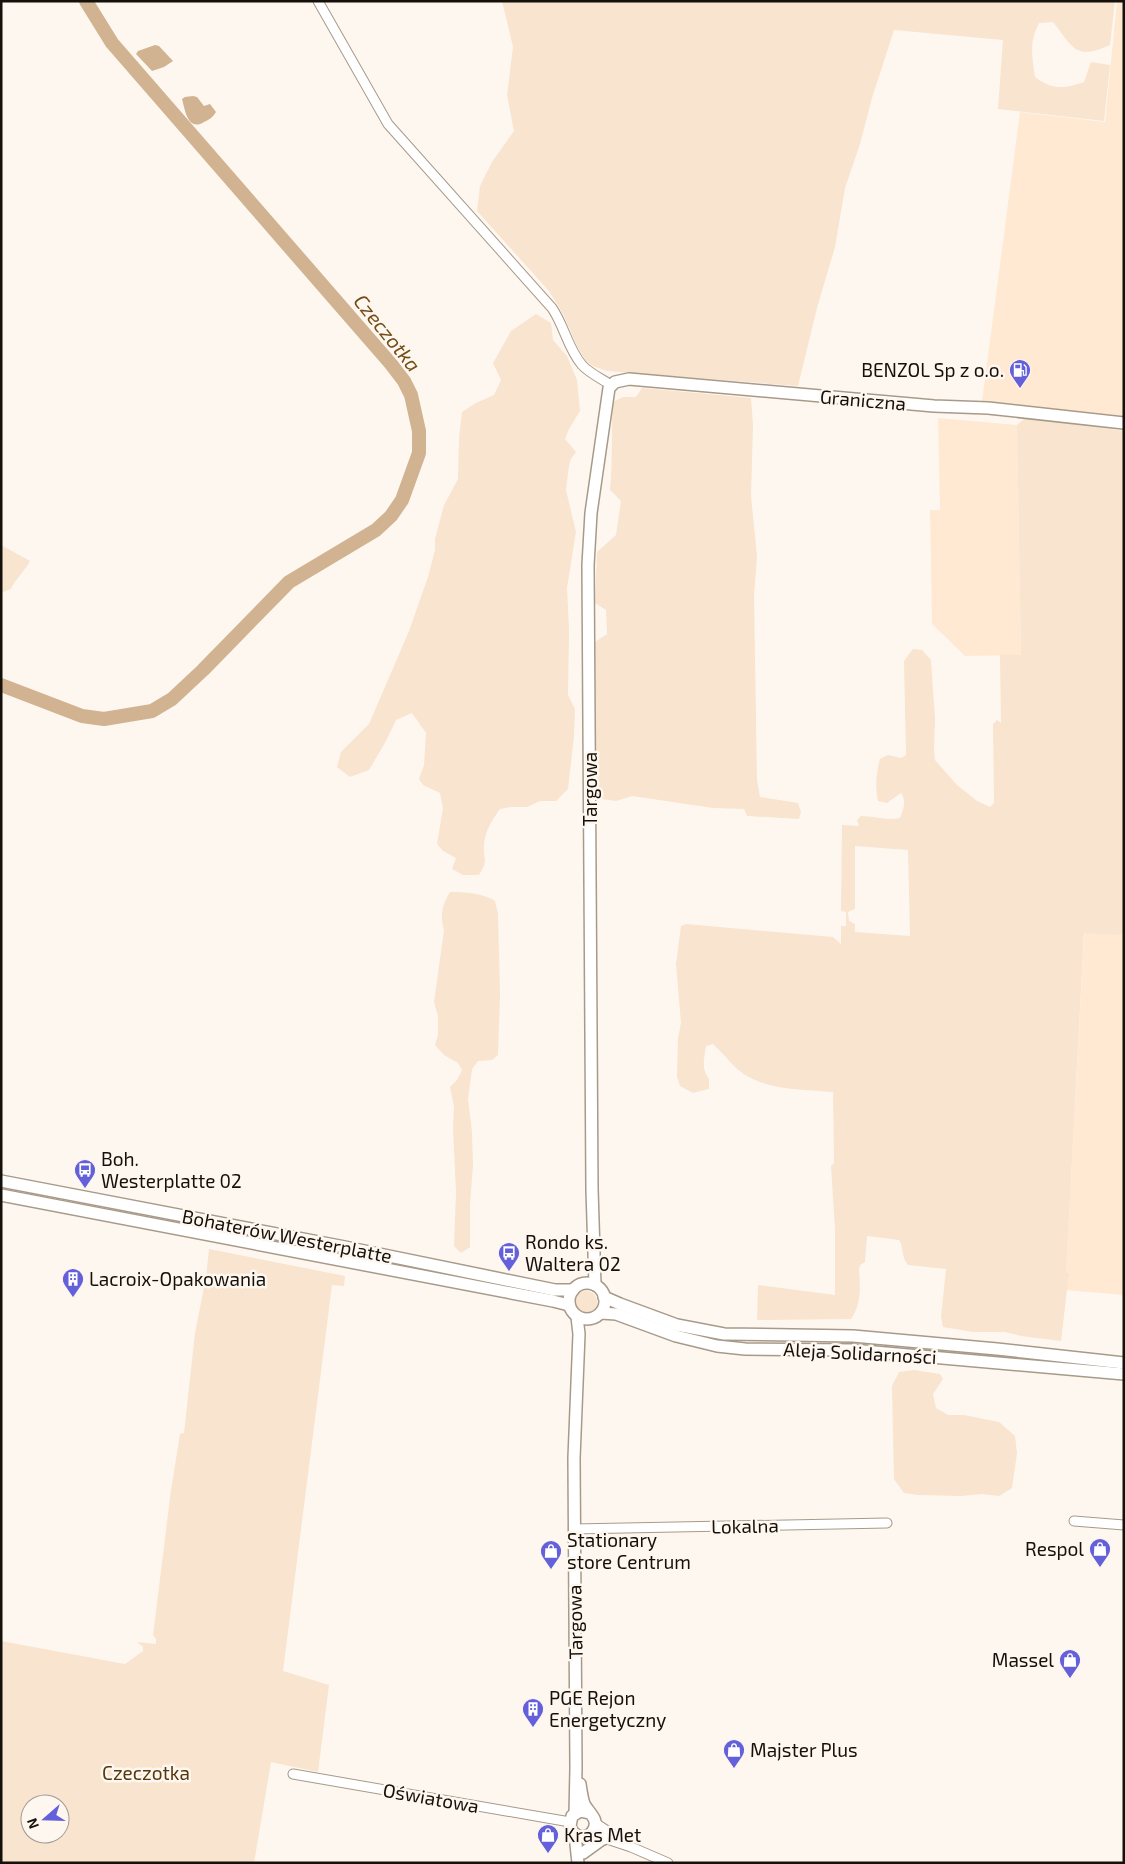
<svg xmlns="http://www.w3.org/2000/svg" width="1125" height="1864" font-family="'Exo 2',sans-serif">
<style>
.built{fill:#ffe9d2}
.green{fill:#f8e4cf;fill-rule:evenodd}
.water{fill:#d1b391}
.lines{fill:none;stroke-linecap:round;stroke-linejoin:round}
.river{stroke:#d1b391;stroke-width:14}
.street-casing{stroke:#a89a89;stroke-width:11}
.secondary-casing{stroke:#a89a89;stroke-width:14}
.street{stroke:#fff;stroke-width:9}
.secondary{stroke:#fff;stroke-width:11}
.labels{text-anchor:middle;stroke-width:5;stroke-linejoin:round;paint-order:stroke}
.poi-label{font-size:19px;fill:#15100a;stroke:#fef7f0;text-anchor:start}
.street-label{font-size:19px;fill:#15100a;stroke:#fef7f0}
.park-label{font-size:19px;fill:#56380e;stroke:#fef7f0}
.water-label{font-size:20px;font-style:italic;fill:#744c15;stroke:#fef7f0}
</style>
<rect width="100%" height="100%" fill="#fef7f0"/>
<g class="built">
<polygon points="1117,1 1124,1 1124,416 982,401 1020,112 1105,122"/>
<polygon points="938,418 1017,425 1021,655 965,656 932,624 930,510 940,510"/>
<polygon points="1088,865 1124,867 1124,1295 1065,1290"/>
</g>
<g class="green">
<path d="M 502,1 L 1115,1 L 1110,45 C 1075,61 1073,47 1053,22 L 1039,23 C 1029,42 1032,56 1035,77 C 1052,90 1064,89 1084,82 L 1091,62 L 1110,65 L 1104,121 L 998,109 L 1003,40 L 894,30 L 872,98 L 860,144 L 845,188 L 835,247 L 817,308 L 798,386 L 607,371 L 593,366 L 586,361 L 577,346 L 563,314 L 549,291 L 477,211 L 480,186 L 492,162 L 514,131 L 507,95 L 513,47 Z"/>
<path d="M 536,314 L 551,323 L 553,340 L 567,356 L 577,380 L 580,411 L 569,429 L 565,439 L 576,452 L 571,459 L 569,466 L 566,490 L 576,532 L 567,588 L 569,630 L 568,695 L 575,709 L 574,736 L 568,789 L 556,801 L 540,801 L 527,807 L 511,807 L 500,809 C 492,820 485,831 484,845 C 483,861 489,859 479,875 L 463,875 L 452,869 L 456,858 L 443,851 L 437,844 L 443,808 L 440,793 L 423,785 L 419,779 L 424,765 L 426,733 L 412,713 L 396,720 L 386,741 L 369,770 L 350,777 L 337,767 L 341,752 L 369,724 L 409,631 L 428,577 L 435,550 L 435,539 L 444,505 L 458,479 L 459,438 L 462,412 L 476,403 L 494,395 L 501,380 L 493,363 L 511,331 Z"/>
<path d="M 642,388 L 751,398 L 753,425 L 751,496 L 757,556 L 754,596 L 757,780 L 760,797 L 798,803 L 801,812 L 799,819 L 747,816 L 744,809 L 713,808 L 632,796 L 616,801 L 602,799 L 596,789 L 595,642 L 607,634 L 606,610 L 595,603 L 597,552 L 616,535 L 621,501 L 610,490 C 613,460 611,431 613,402 L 623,397 L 636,397 Z"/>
<path d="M 1025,418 L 1060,421 L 1124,431 L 1124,935 L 1084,933 L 1066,1273 L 1069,1273 L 1061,1341 L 1021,1336 L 1005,1332 L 973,1332 L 943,1327 L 941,1317 L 946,1269 L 908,1265 C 901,1257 904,1247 899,1240 L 867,1236 L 865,1262 L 860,1265 L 859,1269 C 860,1287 862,1303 851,1319 L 757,1320 L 758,1285 L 835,1295 L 835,1230 L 831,1166 L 834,1163 L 833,1092 C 801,1089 759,1091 734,1066 C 727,1059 721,1051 713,1044 L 706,1046 C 704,1059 701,1069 709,1079 L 709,1089 L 693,1093 L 680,1086 L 677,1077 L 678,1038 L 681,1023 L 676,964 L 681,926 L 686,924 L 833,937 L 841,944 L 841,926 L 846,926 L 846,912 L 841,911 L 842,825 L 859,826 L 857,820 L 861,816 C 875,816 887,821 900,818 C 903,810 907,801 901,793 L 887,803 L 878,801 C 875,786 876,774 880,759 L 888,755 L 901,758 L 906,755 L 904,661 L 913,649 L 922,650 L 931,660 L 935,719 L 934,748 L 935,760 L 957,785 L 977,801 L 990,807 L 994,803 L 993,724 L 997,720 L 1001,723 L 1000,655 L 1021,655 L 1017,425 ZM 855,846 L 908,850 L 910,936 L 855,932 L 855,924 L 849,921 L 848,912 L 855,909 Z"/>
<path d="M 1,545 L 30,561 C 24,572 16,578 11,589 L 3,592 L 1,591 Z"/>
<path d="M 450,892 C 465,892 483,893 495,901 L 498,914 L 500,993 L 498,1055 L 492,1060 L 478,1061 L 472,1069 L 468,1099 L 472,1132 L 473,1165 L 470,1205 L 470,1247 L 461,1253 L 454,1246 L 456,1192 L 453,1128 L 454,1107 L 450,1087 L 457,1080 L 462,1070 L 458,1063 L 444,1055 L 435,1045 L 438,1035 L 438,1016 L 434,1002 L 444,930 C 440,915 442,905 450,892 Z"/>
<path d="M 209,1249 L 345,1276 L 344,1286 L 332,1285 L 283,1671 L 329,1685 L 318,1772 L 271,1762 L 254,1863 L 1,1863 L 1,1641 L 125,1664 L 143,1651 L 143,1647 L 137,1642 L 156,1644 L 156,1639 L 153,1635 L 171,1490 L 180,1434 L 184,1433 L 195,1333 L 206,1277 ZM 30,1804 L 60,1804 L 60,1834 L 30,1834 Z"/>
<circle cx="586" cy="1302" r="11"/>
<polygon points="914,1370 940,1374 943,1379 933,1394 936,1408 948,1415 964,1415 999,1422 1015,1436 1017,1453 1012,1488 999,1496 982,1494 961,1496 918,1495 904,1493 894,1479 892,1386 899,1372"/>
</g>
<g class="water">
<polygon points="155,45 159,46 173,61 164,67 152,71 136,54 138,51"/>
<path d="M 193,96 L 197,97 L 204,106 L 210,104 L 216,112 C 213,117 209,120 204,122 C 188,132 185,110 182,99 L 185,97 Z"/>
</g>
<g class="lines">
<polyline class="river" points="1,685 82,716 104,719 152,711 172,699 203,670 289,582 376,530 391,516 402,500 419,453 419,431 411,395 404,381 391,364 112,43 86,1"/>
<g class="street-casing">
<g id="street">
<path d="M 318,1 L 388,124 L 552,308 C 564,325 568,349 582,365 C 589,373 602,379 611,385"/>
<polyline points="1074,1521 1124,1525"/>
<polyline points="574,1529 887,1523"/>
<polyline points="293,1774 570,1822"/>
<polyline points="595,1823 623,1841"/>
<polyline points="601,1837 631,1847 668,1863"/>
</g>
</g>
<g class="secondary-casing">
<g id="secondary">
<polyline points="1,1181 345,1247 555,1290 573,1290"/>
<polyline points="1,1195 553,1301 569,1305"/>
<circle cx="587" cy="1301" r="18"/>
<polyline points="595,1285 592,1189 588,565 591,513 609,388 615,382 629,379 934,406 988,408 1124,423"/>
<polyline points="604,1297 620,1304 677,1325 724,1334 853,1336 997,1349 1124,1363"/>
<polyline points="601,1313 616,1314 676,1336 717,1346 745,1349 852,1350 1124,1374"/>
<path d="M 580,1784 C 581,1791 582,1798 584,1804 C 588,1812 599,1819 594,1829 C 588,1842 573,1837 570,1826 L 572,1816 L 580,1811 L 589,1813"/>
<polyline points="575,1814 576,1768 574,1458 579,1334 577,1317"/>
<polyline points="575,1835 578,1863"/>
<polyline points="583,1853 601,1840 606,1838"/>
</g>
</g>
<use href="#street" class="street"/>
<use href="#secondary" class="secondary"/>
</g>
<defs>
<g id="fuel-pin" transform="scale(1.125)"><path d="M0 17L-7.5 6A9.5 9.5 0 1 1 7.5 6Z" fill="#6460d9" stroke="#fef7f0"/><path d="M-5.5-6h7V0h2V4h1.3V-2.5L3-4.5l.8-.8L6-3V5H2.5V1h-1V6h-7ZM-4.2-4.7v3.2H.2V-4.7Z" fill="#fff"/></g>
<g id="bus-pin" transform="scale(1.125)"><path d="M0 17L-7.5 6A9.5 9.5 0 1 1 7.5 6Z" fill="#6460d9" stroke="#fef7f0"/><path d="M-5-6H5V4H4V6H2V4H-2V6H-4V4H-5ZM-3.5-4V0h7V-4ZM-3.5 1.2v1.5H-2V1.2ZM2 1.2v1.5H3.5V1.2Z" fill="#fff"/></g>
<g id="building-pin" transform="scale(1.125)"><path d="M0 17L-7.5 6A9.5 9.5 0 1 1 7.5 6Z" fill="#6460d9" stroke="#fef7f0"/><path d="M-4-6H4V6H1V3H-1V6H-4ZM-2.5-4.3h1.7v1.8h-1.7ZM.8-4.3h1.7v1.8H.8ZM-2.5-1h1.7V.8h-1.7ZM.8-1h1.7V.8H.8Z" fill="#fff"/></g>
<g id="shop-pin" transform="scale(1.125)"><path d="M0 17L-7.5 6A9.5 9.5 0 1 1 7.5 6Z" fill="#6460d9" stroke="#fef7f0"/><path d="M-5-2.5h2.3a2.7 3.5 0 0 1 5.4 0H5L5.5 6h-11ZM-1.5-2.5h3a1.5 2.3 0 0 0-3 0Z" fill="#fff"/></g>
</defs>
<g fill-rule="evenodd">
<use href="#fuel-pin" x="1020" y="370"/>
<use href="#bus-pin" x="85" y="1170"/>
<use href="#bus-pin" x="509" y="1253"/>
<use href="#building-pin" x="73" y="1279"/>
<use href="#shop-pin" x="1100" y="1549"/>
<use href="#shop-pin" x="551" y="1551"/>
<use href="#shop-pin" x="1070" y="1660"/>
<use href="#building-pin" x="533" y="1709"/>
<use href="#shop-pin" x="734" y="1750"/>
<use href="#shop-pin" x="548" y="1835"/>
</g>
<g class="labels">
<g class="poi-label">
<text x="1004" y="377" text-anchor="end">BENZOL Sp z o.o.</text>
<text x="101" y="1166">Boh.<tspan x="101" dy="22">Westerplatte 02</tspan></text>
<text x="525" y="1249">Rondo ks.<tspan x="525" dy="22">Waltera 02</tspan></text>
<text x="89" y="1286">Lacroix-Opakowania</text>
<text x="567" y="1547">Stationary<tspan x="567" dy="22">store Centrum</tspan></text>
<text x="1084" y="1556" text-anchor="end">Respol</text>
<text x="1054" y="1667" text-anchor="end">Massel</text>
<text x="549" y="1705">PGE Rejon<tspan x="549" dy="22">Energetyczny</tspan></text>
<text x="750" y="1757">Majster Plus</text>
<text x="564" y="1842">Kras Met</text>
</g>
<g class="street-label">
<text transform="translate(863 400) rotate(5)" y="7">Graniczna</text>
<text transform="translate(590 789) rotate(-90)" y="7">Targowa</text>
<text transform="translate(287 1236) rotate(11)" y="7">Bohaterów Westerplatte</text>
<text transform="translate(860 1353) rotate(3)" y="7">Aleja Solidarności</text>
<text transform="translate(745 1526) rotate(-1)" y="7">Lokalna</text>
<text transform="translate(575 1622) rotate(-91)" y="7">Targowa</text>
<text transform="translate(431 1798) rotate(10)" y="7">Oświatowa</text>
</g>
<g class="park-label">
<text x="146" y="1780">Czeczotka</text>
</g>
<g class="water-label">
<text transform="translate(387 333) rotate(51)" y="7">Czeczotka</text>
</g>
</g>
<rect width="1125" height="1864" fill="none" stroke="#15100a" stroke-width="5"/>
<g transform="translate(45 1819) rotate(250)"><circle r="24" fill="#fef7f0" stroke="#a19b94"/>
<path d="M0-4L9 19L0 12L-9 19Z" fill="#6460d9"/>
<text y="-8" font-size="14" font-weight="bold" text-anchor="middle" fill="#15100a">N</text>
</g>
</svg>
